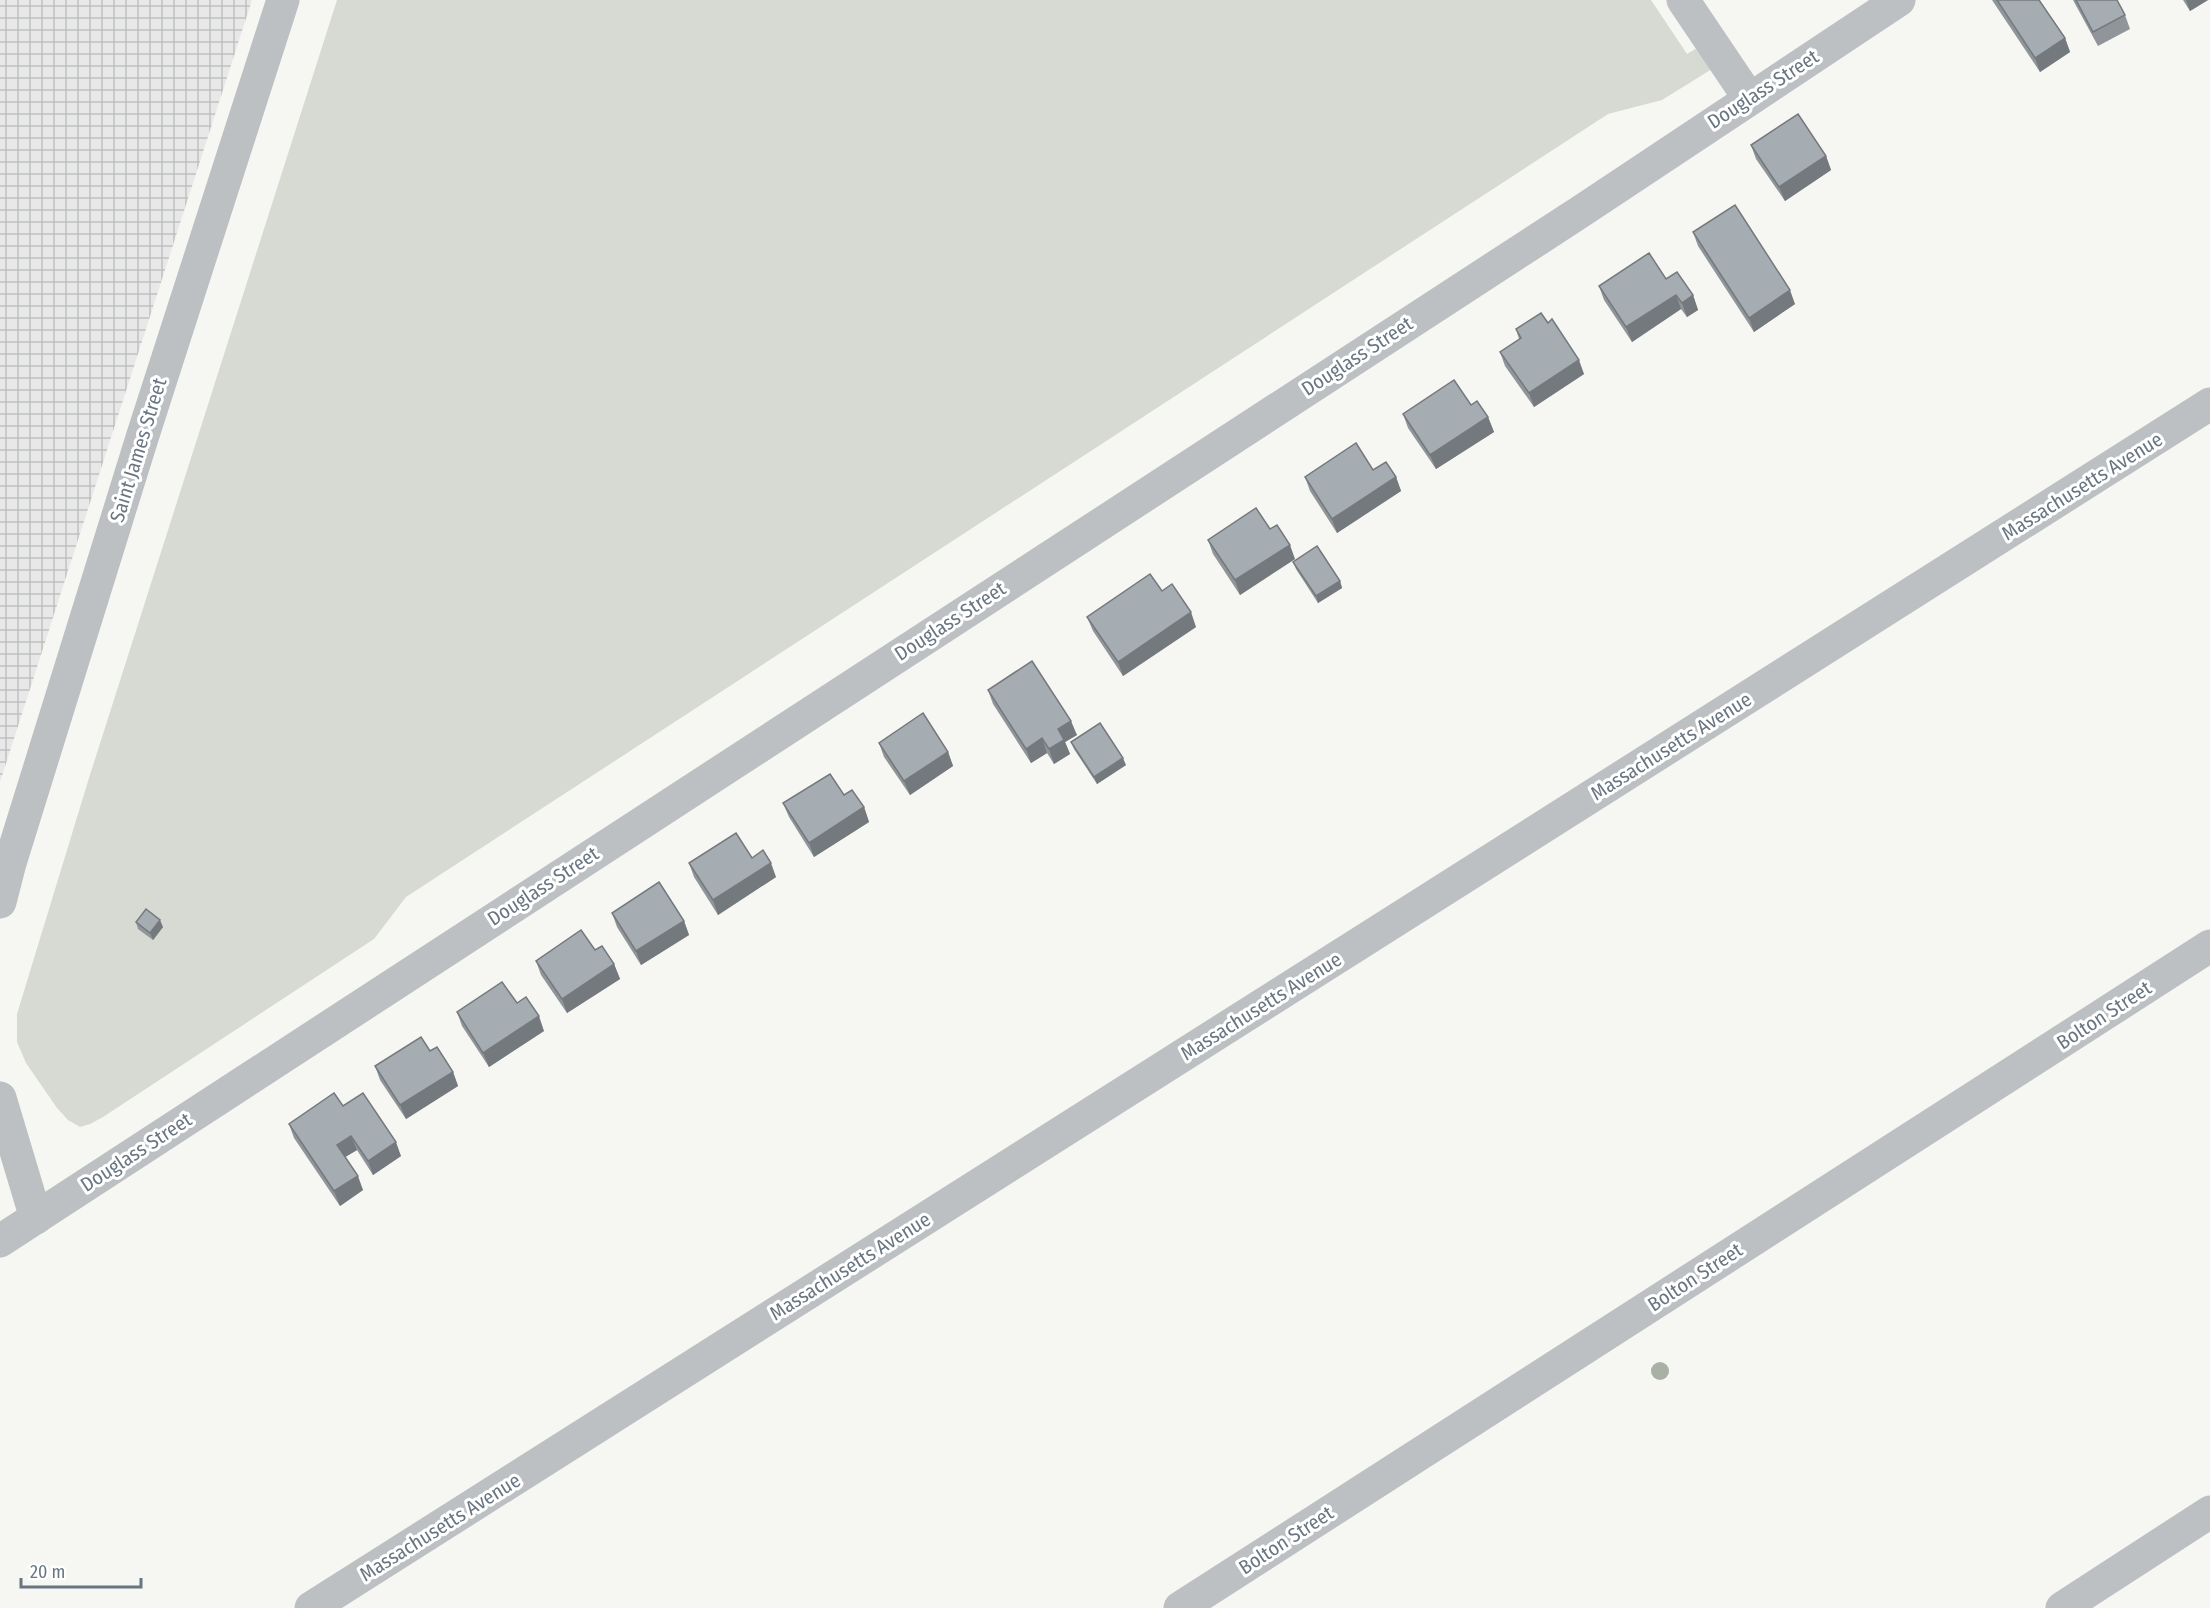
<svg xmlns="http://www.w3.org/2000/svg" width="2210" height="1608" font-family="'Fira Sans Condensed',sans-serif">
<style>
.industrial{fill:url(#industrial-grid)}
.pitch{fill:#d6dad3}
.lines{fill:none;stroke-linecap:round;stroke-linejoin:round}
.minor{stroke:#bcc0c3;stroke-width:33}
.tree{fill:#a9b1a6}
.wall{fill:#8f9599}
.shaded-wall{fill:#74797d}
.building{fill:#a6adb2;stroke:#74797d;stroke-width:1.5}
.labels{text-anchor:middle;stroke-width:6;stroke-linejoin:round;paint-order:stroke}
.street-label{font-size:20px;fill:#697681;stroke:#fff}
</style>
<defs>
<pattern id="industrial-grid" width="8" height="8" patternUnits="userSpaceOnUse" patternTransform="scale(1.5)"><rect width="8" height="8" fill="#e7e8e7"/><path d="M0 4h8M4 0v8" fill="none" stroke="#bfc1c1"/></pattern>
</defs>
<rect width="100%" height="100%" fill="#f6f6f3"/>
<polygon class="industrial" points="0,0 252,0 0,782"/>
<polygon class="pitch" points="337,0 1651,0 1687,54 1697,48 1712,69 1662,100 1608,114 406,897 374,939 103,1117 90,1124 80,1127 68,1120 57,1108 26,1063 17,1042 17,1014 89,778"/>
<g class="lines">
<g class="minor">
<polyline points="1683,0 1749,98"/>
<polyline points="0,902 10,863 142,438 283,0"/>
<polyline points="0,1098 36,1218"/>
<polyline points="0,1241 1583,210 1899,0"/>
<polyline points="311,1608 2210,404"/>
<polyline points="1180,1608 2210,946"/>
<polyline points="2062,1608 2210,1512"/>
</g>
</g>
<circle class="tree" cx="1660" cy="1371" r="9"/>
<g class="wall">
<polygon points="1992,0 2039,0 2065,38 2070,52 2040,72"/>
<polygon points="2073,0 2117,0 2125,15 2130,29 2098,46"/>
<polygon points="2183,0 2208,0 2190,11"/>
<polygon points="1751,145 1826,156 1831,170 1785,201 1756,159"/>
<polygon points="1693,232 1795,304 1754,332 1698,246"/>
<polygon points="1666,279 1693,295 1698,310 1687,317 1681,309 1632,342 1604,300 1599,286"/>
<polygon points="1548,323 1584,374 1534,407 1505,366 1500,352 1519,339 1516,329"/>
<polygon points="1471,405 1488,417 1494,432 1436,469 1408,428 1403,414"/>
<polygon points="1373,470 1396,477 1401,491 1337,533 1310,491 1305,477"/>
<polygon points="1270,529 1295,559 1240,595 1213,554 1208,540"/>
<polygon points="1293,562 1340,581 1342,588 1318,603 1296,569"/>
<polygon points="1087,617 1196,627 1123,676 1093,631"/>
<polygon points="988,690 1077,735 1065,742 1070,754 1054,764 1047,753 1031,763 993,704"/>
<polygon points="1071,742 1126,765 1097,784 1074,749"/>
<polygon points="879,743 948,752 953,766 910,795 884,757"/>
<polygon points="844,795 864,807 869,822 814,857 789,817 783,803"/>
<polygon points="752,858 776,877 718,915 694,877 689,863"/>
<polygon points="612,913 684,921 689,935 641,965 617,927"/>
<polygon points="136,922 163,927 153,940 138,929"/>
<polygon points="595,950 614,964 620,979 567,1013 541,975 536,961"/>
<polygon points="457,1012 544,1031 489,1067 462,1026"/>
<polygon points="430,1051 453,1072 458,1086 406,1119 380,1080 375,1066"/>
<polygon points="343,1106 401,1156 373,1175 357,1150 345,1157 363,1190 340,1206 294,1138 289,1124"/>
</g>
<g class="shaded-wall">
<polygon points="2186,0 2208,0 2190,11"/>
<polygon points="2065,38 2070,52 2040,72 2035,58"/>
<polygon points="1826,156 1831,170 1785,201 1779,187"/>
<polygon points="1790,290 1795,304 1754,332 1749,318"/>
<polygon points="1676,295 1681,309 1632,342 1626,327"/>
<polygon points="1693,295 1698,310 1687,317 1682,303"/>
<polygon points="1579,360 1584,374 1534,407 1529,393"/>
<polygon points="1488,417 1494,432 1436,469 1430,455"/>
<polygon points="1396,477 1401,491 1337,533 1332,519"/>
<polygon points="1290,545 1295,559 1240,595 1235,580"/>
<polygon points="1340,581 1342,588 1318,603 1316,596"/>
<polygon points="1191,612 1196,627 1123,676 1118,662"/>
<polygon points="1071,721 1077,735 1065,742 1070,754 1054,764 1049,749 1058,729"/>
<polygon points="1042,738 1047,753 1031,763 1026,749"/>
<polygon points="948,752 953,766 910,795 904,781"/>
<polygon points="1123,758 1126,765 1097,784 1094,777"/>
<polygon points="864,807 869,822 814,857 809,843"/>
<polygon points="771,863 776,877 718,915 713,900"/>
<polygon points="160,920 163,927 153,940 150,933"/>
<polygon points="684,921 689,935 641,965 636,951"/>
<polygon points="614,964 620,979 567,1013 562,999"/>
<polygon points="539,1016 544,1031 489,1067 483,1053"/>
<polygon points="453,1072 458,1086 406,1119 400,1105"/>
<polygon points="351,1136 357,1150 342,1159 337,1145"/>
<polygon points="396,1142 401,1156 373,1175 368,1161"/>
<polygon points="358,1176 363,1190 340,1206 334,1191"/>
</g>
<g class="building">
<polygon points="1997,0 2039,0 2065,38 2035,58"/>
<polygon points="2076,0 2117,0 2125,15 2093,32"/>
<polygon points="1798,114 1826,156 1779,187 1751,145"/>
<polygon points="1735,205 1790,290 1749,318 1693,232"/>
<polygon points="1649,253 1666,279 1677,272 1693,295 1682,303 1676,295 1626,327 1599,286"/>
<polygon points="1541,313 1548,323 1552,319 1579,360 1529,393 1500,352 1521,338 1516,329"/>
<polygon points="1454,380 1471,405 1477,401 1488,417 1430,455 1403,414"/>
<polygon points="1356,443 1373,470 1386,462 1396,477 1332,519 1305,477"/>
<polygon points="1256,508 1270,529 1277,525 1290,545 1235,580 1208,540"/>
<polygon points="1317,546 1340,581 1316,596 1293,562"/>
<polygon points="1150,574 1162,591 1172,584 1191,612 1118,662 1087,617"/>
<polygon points="1032,661 1071,721 1058,729 1064,740 1049,749 1042,738 1026,749 988,690"/>
<polygon points="923,713 948,752 904,781 879,743"/>
<polygon points="1100,723 1123,758 1094,777 1071,742"/>
<polygon points="830,774 844,795 852,790 864,807 809,843 783,803"/>
<polygon points="736,833 752,858 763,850 771,863 713,900 689,863"/>
<polygon points="659,882 684,921 636,951 612,913"/>
<polygon points="146,909 160,920 150,933 136,922"/>
<polygon points="581,930 595,950 602,946 614,964 562,999 536,961"/>
<polygon points="502,982 517,1003 526,997 539,1016 483,1053 457,1012"/>
<polygon points="421,1037 430,1051 437,1047 453,1072 400,1105 375,1066"/>
<polygon points="334,1093 343,1106 363,1093 396,1142 368,1161 351,1136 337,1145 358,1176 334,1191 289,1124"/>
</g>
<g class="labels">
<g class="street-label">
<text transform="translate(1763 89) rotate(-33)" y="7">Douglass Street</text>
<text transform="translate(1357 356) rotate(-33)" y="7">Douglass Street</text>
<text transform="translate(138 450) rotate(-73)" y="7">Saint James Street</text>
<text transform="translate(2082 486) rotate(-32)" y="7">Massachusetts Avenue</text>
<text transform="translate(950 621) rotate(-33)" y="7">Douglass Street</text>
<text transform="translate(1671 746) rotate(-32)" y="7">Massachusetts Avenue</text>
<text transform="translate(543 886) rotate(-33)" y="7">Douglass Street</text>
<text transform="translate(1261 1006) rotate(-32)" y="7">Massachusetts Avenue</text>
<text transform="translate(2104 1015) rotate(-33)" y="7">Bolton Street</text>
<text transform="translate(136 1152) rotate(-33)" y="7">Douglass Street</text>
<text transform="translate(850 1266) rotate(-32)" y="7">Massachusetts Avenue</text>
<text transform="translate(1695 1277) rotate(-33)" y="7">Bolton Street</text>
<text transform="translate(440 1527) rotate(-32)" y="7">Massachusetts Avenue</text>
<text transform="translate(1286 1540) rotate(-33)" y="7">Bolton Street</text>
</g>
</g>
<path d="M21 1578v9h120v-9" fill="none" stroke="#697681" stroke-width="3"/>
<text x="30" y="1578" font-size="18" fill="#697681" stroke="#ffffff" stroke-width="4.5" paint-order="stroke">20 m</text>
</svg>
